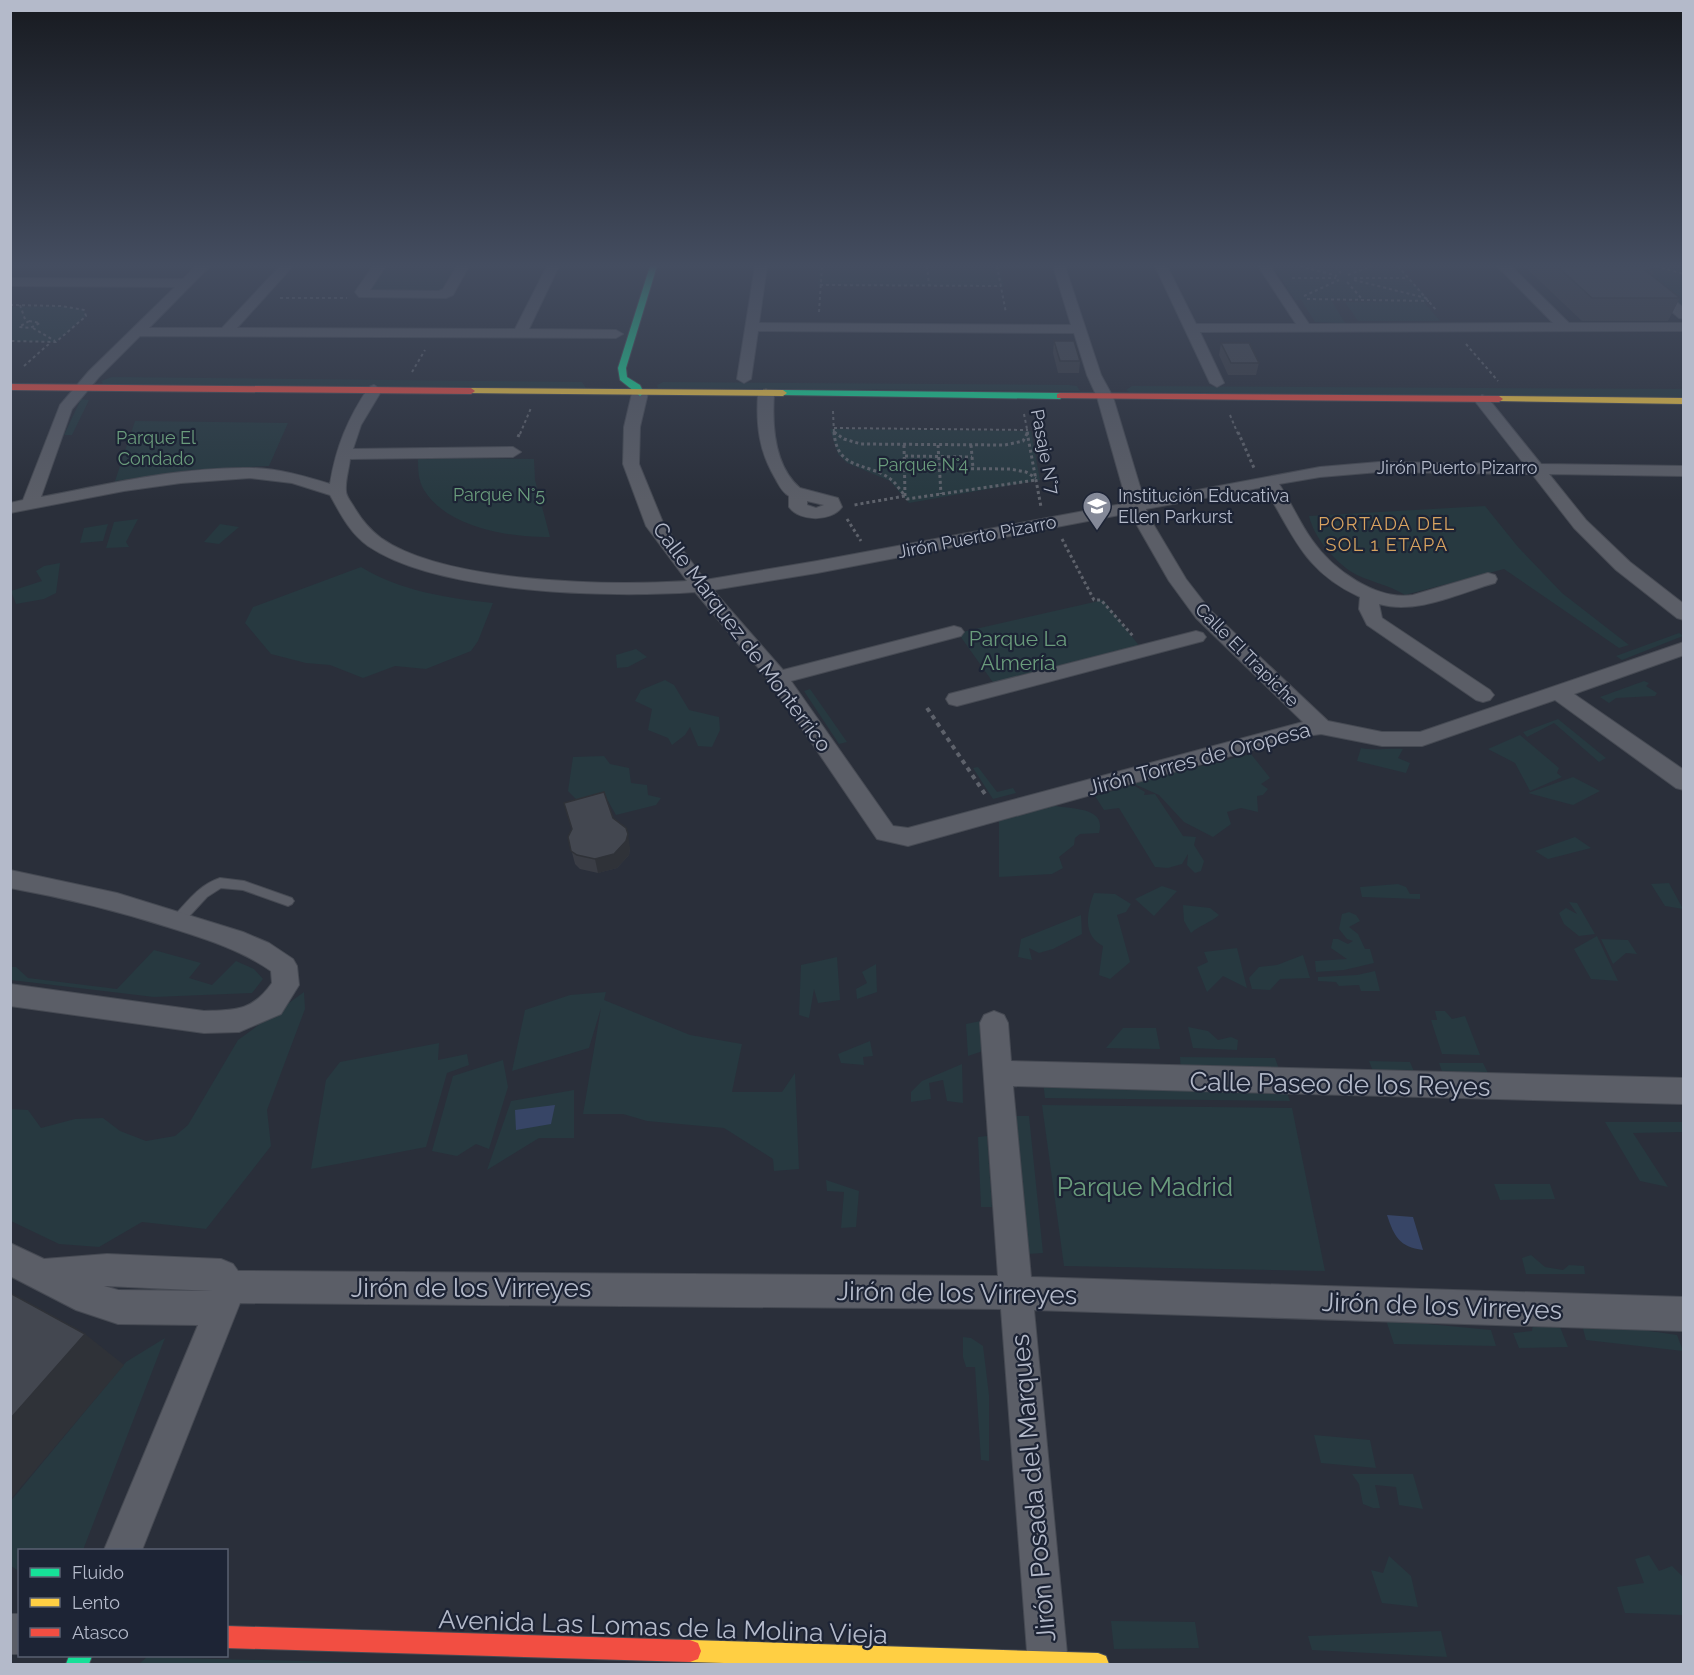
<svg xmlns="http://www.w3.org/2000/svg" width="1694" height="1675" font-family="Raleway,sans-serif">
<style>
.green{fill:#273940}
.water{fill:#374566}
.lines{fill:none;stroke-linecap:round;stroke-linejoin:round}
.lane-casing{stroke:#464a53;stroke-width:2}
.street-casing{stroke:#464a53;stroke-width:2}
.fast-casing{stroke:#464a53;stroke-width:2}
.slow-casing{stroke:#464a53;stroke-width:2}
.jam-casing{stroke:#464a53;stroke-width:2}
.path-far2{stroke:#5e626b;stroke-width:2;stroke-dasharray:3 3;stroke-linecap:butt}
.path-far1{stroke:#5e626b;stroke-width:3;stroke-dasharray:3 3;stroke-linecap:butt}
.path{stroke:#5e626b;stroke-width:4;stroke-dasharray:4.5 4.5;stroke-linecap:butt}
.lane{fill:#5b5e67;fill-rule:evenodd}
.street{fill:#5b5e67;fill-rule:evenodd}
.fast{fill:#16e098;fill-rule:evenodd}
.slow{fill:#ffcf43;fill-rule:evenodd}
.jam{fill:#f24e42;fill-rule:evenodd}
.wall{fill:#3a3d45}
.shaded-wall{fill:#2f3238}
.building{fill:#434750;stroke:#2f3238;stroke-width:1.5}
.labels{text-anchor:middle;stroke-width:4.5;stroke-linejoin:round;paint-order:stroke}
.far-park-label{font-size:18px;fill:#6a9c7c;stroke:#1d2435}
.far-street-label{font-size:18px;fill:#b4baca;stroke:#1d2435}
.far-poi-label{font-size:18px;fill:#b4baca;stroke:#1d2435;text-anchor:start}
.far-neighbourhood-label{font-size:18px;letter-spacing:1.5px;fill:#d9a460;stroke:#1d2435}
.street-label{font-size:21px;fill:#b4baca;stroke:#1d2435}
.park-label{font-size:21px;fill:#6a9c7c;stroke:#1d2435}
.near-street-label{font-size:26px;fill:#b4baca;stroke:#1d2435}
.near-park-label{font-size:26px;fill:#6a9c7c;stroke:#1d2435}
</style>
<rect width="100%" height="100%" fill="#2a2f3a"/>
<g class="green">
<polygon points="386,266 458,266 444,291 370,291"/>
<polygon points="819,266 1000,266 1004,287 818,285"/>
<polygon points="1273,266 1399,266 1430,301 1424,302 1440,321 1358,321 1345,302 1391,301 1331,300 1345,323 1315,322 1301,300 1295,300"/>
<polygon points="1631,266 1683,266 1683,309"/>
<polygon points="61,306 84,310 86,316 56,342 11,341 11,307"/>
<polygon points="112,377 582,382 586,388 103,384 101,381"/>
<polygon points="663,382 1069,385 1077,386 1080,391 658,388 657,385"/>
<polygon points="1132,386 1683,389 1684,398 1129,392 1126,390"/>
<polygon points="81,399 89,400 72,435 64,435"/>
<polygon points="135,421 288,423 269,466 191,470 115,481"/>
<polygon points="830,429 1031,431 1040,480 909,503 890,481 847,463 838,454"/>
<path d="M 418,458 L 534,459 L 535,480 L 550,537 C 510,538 446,527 424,490 C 418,480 418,469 418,458 Z"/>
<path d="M 1485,506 L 1518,547 L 1562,593 L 1629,645 L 1619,648 L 1504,569 L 1405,595 C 1388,584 1365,581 1350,571 C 1332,558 1314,537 1309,516 Z"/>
<polygon points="138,519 126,542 129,547 106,548 114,522"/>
<polygon points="108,524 103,541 80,543 84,528"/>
<polygon points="220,524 239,527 219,544 204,542"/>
<polygon points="60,563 56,593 44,599 16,604 11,591 42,581 36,571 44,566"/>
<path d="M 361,567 C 400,591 447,598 493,603 L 478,641 L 471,651 L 426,669 L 395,666 L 363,678 L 330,665 L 306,663 L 271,654 L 245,623 L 253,607 Z"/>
<polygon points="1103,600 1141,648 997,688 958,633"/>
<polygon points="1679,633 1683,636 1622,660 1616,656"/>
<polygon points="636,649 647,657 628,667 617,668 616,655"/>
<polygon points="665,680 674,685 689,710 719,717 720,730 712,747 698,746 690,727 685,735 672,745 668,738 648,730 652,709 635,701 641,690"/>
<polygon points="1644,681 1649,683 1646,686 1657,693 1655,696 1616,698 1609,703 1600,697"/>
<polygon points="810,689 847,742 839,744 804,691"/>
<polygon points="1558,719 1606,758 1599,762 1554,723 1527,737 1523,732"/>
<polygon points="1520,735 1559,768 1557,773 1562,777 1530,791 1515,763 1488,749"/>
<path d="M 1361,748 C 1376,751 1388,748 1403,749 L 1398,758 L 1410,763 L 1406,773 L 1357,761 Z"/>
<polygon points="1251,754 1270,778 1261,784 1268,789 1263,795 1257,796 1258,812 1241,808 1227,812 1231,824 1213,837 1184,822 1159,795 1132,783"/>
<polygon points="604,756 610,764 629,768 631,783 647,785 648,795 661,798 656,805 616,815 608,801 566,813 577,800 568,791 573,757"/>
<polygon points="978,767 997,792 1013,788 1016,793 993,799 973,768"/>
<polygon points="1573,777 1600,791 1573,805 1528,793"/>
<polygon points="1133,785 1145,792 1144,795 1155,794 1183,836 1196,837 1194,845 1204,861 1201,871 1195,873 1187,865 1188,854 1182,864 1168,868 1155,867 1119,808 1104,810 1095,796"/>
<path d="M 1052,805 C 1068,810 1107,805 1099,833 L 1080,834 L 1075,838 L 1074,845 L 1059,857 L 1063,868 L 1052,874 L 999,877 L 999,820 Z"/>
<polygon points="1575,837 1591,848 1548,859 1535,851"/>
<polygon points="1669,883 1683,909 1665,906 1651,884"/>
<polygon points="1398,884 1406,887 1410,894 1420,894 1420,899 1362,897 1360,887"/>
<polygon points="1162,886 1177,891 1154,916 1135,899"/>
<path d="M 1094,893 L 1115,894 L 1131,904 L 1126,912 L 1117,915 L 1130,962 L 1110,979 L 1099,975 L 1103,946 C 1082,935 1087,912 1094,893 Z"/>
<polygon points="1569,902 1577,903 1595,934 1579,936 1564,924 1559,913 1566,908 1577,914"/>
<path d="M 1183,905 L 1210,908 L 1219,915 C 1210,923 1200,925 1191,933 L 1184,921 Z"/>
<polygon points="1349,912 1356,915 1360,921 1349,927 1358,934 1365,949 1370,949 1374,963 1344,970 1316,972 1315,961 1347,959 1331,948 1333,939 1338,939 1348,944 1353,941 1347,939 1339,929 1342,914"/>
<polygon points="1081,915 1082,934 1053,949 1039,953 1029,948 1032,960 1018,957 1021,939"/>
<polygon points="1597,936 1618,981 1591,979 1574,949"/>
<polygon points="1601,939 1628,940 1637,954 1626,953 1613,964"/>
<polygon points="1237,948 1247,988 1223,976 1207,992 1197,967 1208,962 1204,952"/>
<polygon points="154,950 201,963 189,978 212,985 236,961 254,969 263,979 252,993 154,997 11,980 11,967 16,967 28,978 117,989"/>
<polygon points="1303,955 1310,978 1280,979 1270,990 1252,989 1249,978 1259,967 1277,965"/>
<polygon points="837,957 840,1000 818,1003 814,989 809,1018 799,1015 801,965"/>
<polygon points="876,964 877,992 857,999 856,989 867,983 862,972"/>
<polygon points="1375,971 1380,991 1361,991 1359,985 1339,986 1336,982 1318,981 1318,977 1357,975"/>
<polygon points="304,992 305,1009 267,1110 271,1146 206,1229 142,1222 99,1247 59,1244 11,1221 10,1109 28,1110 41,1128 75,1119 103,1118 120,1131 146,1141 175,1136 188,1125 238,1040"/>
<polygon points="606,992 604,1000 690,1035 742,1044 732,1092 782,1092 795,1073 799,1169 774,1171 773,1159 724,1128 647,1121 623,1114 583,1114 601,1008 589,1048 512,1071 525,1010 570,995"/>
<polygon points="1435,1011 1445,1011 1452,1019 1465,1016 1480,1055 1442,1054 1431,1020 1437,1020"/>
<polygon points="986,1020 989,1049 968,1056 966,1024"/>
<polygon points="1188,1027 1208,1031 1218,1040 1231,1037 1238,1040 1237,1050 1193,1048"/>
<polygon points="1123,1028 1156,1028 1160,1049 1106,1048"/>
<polygon points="870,1041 873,1056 863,1057 864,1065 841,1063 838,1054"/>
<polygon points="439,1043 438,1060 467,1054 469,1065 447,1073 426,1147 311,1169 326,1080 340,1062"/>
<polygon points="1180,1057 1275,1058 1279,1069 1181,1071"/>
<polygon points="503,1060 508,1087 489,1149 476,1144 457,1156 432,1151 453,1076"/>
<polygon points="1369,1061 1410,1062 1416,1076 1374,1074"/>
<polygon points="1439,1063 1483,1063 1489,1075 1444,1077"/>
<polygon points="962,1064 963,1103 947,1101 943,1080 929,1083 931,1099 911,1102 911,1092 922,1081"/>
<polygon points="1043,1082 1285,1087 1290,1101 1045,1098"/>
<polygon points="574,1090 574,1138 539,1138 487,1170 511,1101"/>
<polygon points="1042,1105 1292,1108 1325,1271 1064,1266"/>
<polygon points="1014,1116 1029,1116 1043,1253 1027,1254"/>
<polygon points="1605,1122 1683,1122 1683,1132 1633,1133 1668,1187 1640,1181"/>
<polygon points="987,1136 992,1207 981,1207 978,1137"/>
<polygon points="826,1180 859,1191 856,1227 841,1228 844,1192 827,1191"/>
<polygon points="1494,1184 1550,1184 1555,1199 1500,1200"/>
<polygon points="1531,1255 1545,1267 1563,1270 1569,1265 1584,1266 1585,1274 1526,1274 1522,1258"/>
<polygon points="1386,1320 1491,1330 1496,1346 1394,1344"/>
<polygon points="1533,1321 1558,1322 1568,1347 1519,1348 1513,1333 1532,1331"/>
<polygon points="1581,1321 1677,1335 1683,1351 1586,1340"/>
<polygon points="963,1337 971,1338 983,1346 989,1395 989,1461 981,1460 975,1367 966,1367 963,1357"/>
<polygon points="165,1338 83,1550 20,1550 19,1571 11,1566 10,1502 126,1362"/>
<polygon points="1314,1435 1370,1440 1376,1468 1321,1463"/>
<polygon points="1352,1474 1413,1474 1423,1509 1399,1505 1396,1487 1375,1485 1380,1508 1373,1508 1363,1504 1359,1484"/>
<polygon points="1649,1555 1659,1571 1672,1566 1683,1577 1683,1615 1625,1613 1617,1587 1644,1583 1635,1559"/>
<polygon points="1389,1556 1411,1576 1418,1607 1382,1603 1371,1570 1383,1573"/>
<polygon points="1111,1621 1195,1622 1199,1648 1114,1649"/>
<polygon points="1441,1631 1447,1657 1312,1650 1308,1636"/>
<polygon points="147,1657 412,1664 139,1664"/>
</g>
<g class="water">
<polygon points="555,1105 551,1124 516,1130 515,1110"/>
<path d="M 1387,1215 L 1413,1217 L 1423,1250 C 1399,1247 1394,1236 1387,1215 Z"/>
</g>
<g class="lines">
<g class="lane-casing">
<path id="lane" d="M 220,878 L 244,881 L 292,898 L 294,901 L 292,904 L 288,906 L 243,890 L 221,888 L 207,897 L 183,923 L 173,923 L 172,920 L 173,917 C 188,901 199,885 220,878 Z"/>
</g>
<g class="street-casing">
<g id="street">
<path d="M 196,266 L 210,266 L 149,328 L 222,328 L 280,266 L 293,266 L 237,328 L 515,329 L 547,266 L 559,266 L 529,329 L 616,330 L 623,334 L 616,338 L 140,336 L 99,377 L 72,409 L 41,497 C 109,484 180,467 249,468 C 277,468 304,476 330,484 C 336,447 348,418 369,387 L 374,385 L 382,390 L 361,425 L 353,449 L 513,447 L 521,452 L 513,457 L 350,459 C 349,469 345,481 346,491 C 346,496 351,502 354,507 C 361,519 369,529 381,538 C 445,583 609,586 687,581 L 646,526 L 623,464 L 624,427 L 632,393 L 640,388 L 648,393 L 640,427 L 639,464 L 664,525 L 705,580 L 817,561 L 1127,503 L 1097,397 L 1087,375 L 1074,333 L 758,331 L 751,379 L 744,383 L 737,379 L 755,266 L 767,266 L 759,323 L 1071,325 L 1053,266 L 1065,266 L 1101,375 L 1113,397 L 1144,500 L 1320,467 L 1379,462 L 1524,464 L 1474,400 L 1482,395 L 1487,397 L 1541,464 L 1684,466 L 1684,476 L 1549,474 L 1586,520 L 1630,562 L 1684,604 L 1684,620 L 1677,618 L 1616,570 L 1574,528 L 1532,474 L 1379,472 L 1320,477 L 1279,484 C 1291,502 1299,522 1312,540 C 1332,569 1376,601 1413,595 L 1488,573 L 1495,575 L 1497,579 L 1495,583 C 1459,593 1417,615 1379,604 L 1382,618 L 1490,690 L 1494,695 L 1490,700 L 1483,702 L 1476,700 L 1367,625 L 1359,609 L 1360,597 C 1303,571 1294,535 1264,487 L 1146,509 L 1149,517 L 1186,579 L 1210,610 L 1328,721 L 1382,732 L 1420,732 L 1684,642 L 1684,655 L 1574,694 L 1684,770 L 1684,790 L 1676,788 L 1555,700 L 1422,746 L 1382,746 L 1321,734 L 1299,737 L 908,846 L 877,839 L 771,683 L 695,592 C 610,598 439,594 368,546 C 350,533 341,515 330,495 L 292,483 L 250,478 L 181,483 L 124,491 L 10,513 L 10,503 L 23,500 L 60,405 L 89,371 L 175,287 L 10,286 L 10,278 L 183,279 ZM 1130,513 L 1169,581 L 1196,618 L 1303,722 L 908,828 L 893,826 L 791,681 L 961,636 L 964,632 L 961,628 L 954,626 L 783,670 L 713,590 L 817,573 Z"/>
<polygon points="373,266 386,266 370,290 439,291 443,289 457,266 469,266 453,295 446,298 359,297 355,292"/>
<polygon points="1155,266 1167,266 1196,324 1296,324 1258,266 1270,266 1309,324 1553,323 1497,266 1511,266 1569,323 1684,323 1684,331 1200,332 1224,383 1217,387 1210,383"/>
<polygon points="1619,266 1633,266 1684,308 1684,319 1679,318"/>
<path d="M 766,389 L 774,394 C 772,425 774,466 800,488 L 838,498 L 842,507 C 831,522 800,522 789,507 L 789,496 C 782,492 779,485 775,478 C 759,451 756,425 758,394 ZM 807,501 L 824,505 L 816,508 L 807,505 Z"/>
<polygon points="1196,631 1203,633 1206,637 1203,641 957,706 949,704 946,699 949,694"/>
<path d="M 10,870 L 117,893 L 243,932 L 269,943 L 293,959 L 297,966 L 299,985 L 281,1014 L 239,1032 L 204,1033 L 10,1006 L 10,984 L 204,1011 C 236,1010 252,1011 272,983 L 271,971 C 241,950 206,939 171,928 C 118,911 65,898 10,888 Z"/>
<path d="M 994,1011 L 1004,1015 L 1008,1023 L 1011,1061 L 1684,1078 L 1684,1104 L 1013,1086 L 1031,1277 L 1684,1297 L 1684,1331 L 1034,1310 L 1068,1664 L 1028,1664 L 1001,1309 L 240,1303 L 142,1550 L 104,1550 L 198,1325 L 118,1324 L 76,1310 L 10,1276 L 10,1243 L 44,1259 L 107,1254 L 221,1259 L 233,1264 L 238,1271 L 998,1276 L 980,1023 L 984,1015 ZM 104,1286 L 107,1286 L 212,1291 L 118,1290 Z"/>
<rect x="10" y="1614" width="10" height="40"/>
</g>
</g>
<g class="fast-casing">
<g id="fast">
<polygon points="650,266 657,266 626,368 627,377 640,385 644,393 640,396 620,380 618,368"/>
<polygon points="783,390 1060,393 1064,396 1060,399 780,395 780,391"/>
<polygon points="69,1656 92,1656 89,1664 66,1664"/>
</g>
</g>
<g class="slow-casing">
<g id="slow">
<polygon points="471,388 783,390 787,393 783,396 468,393 468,389"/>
<polygon points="1499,396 1684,398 1684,404 1496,401 1496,397"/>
<polygon points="690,1640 1098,1653 1106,1656 1109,1664 758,1664 690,1662 682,1659 679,1651 682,1643"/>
</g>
</g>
<g class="jam-casing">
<g id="jam">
<polygon points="10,384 471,388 475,391 471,394 10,390"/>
<polygon points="1060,393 1499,396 1503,399 1499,402 1057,398 1057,394"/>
<polygon points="226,1626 690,1640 698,1643 701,1651 698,1659 690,1662 226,1648"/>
</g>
</g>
<g class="path-far2">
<polyline points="927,266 929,285"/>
<polyline points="997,266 1006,313"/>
<polyline points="1300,266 1337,276"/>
<polyline points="1336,266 1342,275"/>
<polyline points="1398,266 1437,311"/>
<polyline points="1656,266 1684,274"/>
<polyline points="1348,275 1371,266"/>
<polyline points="1292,278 1336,278"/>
<polyline points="1354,278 1408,278"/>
<polyline points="1354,280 1426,298"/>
<polyline points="1347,282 1362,299"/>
<polyline points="820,285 1001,286"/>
<polyline points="1304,296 1339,280"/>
<polyline points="280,298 347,298"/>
<polyline points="1307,299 1429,301"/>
<polyline points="10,305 61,306 84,310 86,316 56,342 10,341"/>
<polyline points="20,305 26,322"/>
<polyline points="819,312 822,266"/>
<polygon points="29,321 40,323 30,328 19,327"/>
<polyline points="33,328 55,341"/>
<polyline points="1466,344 1498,381"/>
<polyline points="24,366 50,343"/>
<polyline points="412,372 425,350"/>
<polyline points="833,411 834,434"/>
<polyline points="1024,414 1028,434"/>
<polyline points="1230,415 1238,434"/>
<polyline points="834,428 1028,430"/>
<polyline points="834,432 836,434"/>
<polyline points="520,434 531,408"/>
</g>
<g class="path-far1">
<path d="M 834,432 C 837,473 870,461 893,481 C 897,485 901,491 905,496 L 854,505"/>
<polyline points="834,432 844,439 861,444 1005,445 1023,441 1028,432"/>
<polyline points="1027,432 1041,507"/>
<polyline points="1238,432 1254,468"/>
<polyline points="518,437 520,432"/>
<polyline points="904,445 905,496 907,499 1036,480"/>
<polyline points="938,445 941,494"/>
<polyline points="971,445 973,468"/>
<polyline points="905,456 972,457"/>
<polyline points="905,468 1010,469 1026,472 1036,478"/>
<polyline points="847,519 861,541"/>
<polyline points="1062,539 1094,600 1101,600 1133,636"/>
</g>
<polyline class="path" points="927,708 985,794"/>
<use href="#lane" class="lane"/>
<use href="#street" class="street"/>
<use href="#fast" class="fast"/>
<use href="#slow" class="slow"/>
<use href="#jam" class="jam"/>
</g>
<g class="wall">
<polygon points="1524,266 1649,266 1654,270 1652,276 1680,298 1668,321 1582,321"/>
<polygon points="1054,341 1080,361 1079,373 1058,373 1053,353"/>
<polygon points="1221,343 1259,363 1256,375 1228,375 1219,355"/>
<polygon points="564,803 613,818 630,848 629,855 617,868 598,873 580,869 575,864 568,837 572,830"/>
</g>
<g class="shaded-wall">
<polygon points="628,834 630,848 629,855 617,868 598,873 595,859"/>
<polygon points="85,1334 124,1365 10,1500 10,1419"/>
</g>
<g class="building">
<polygon points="1557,266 1649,266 1654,270 1645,270 1680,298 1592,298"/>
<polygon points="1054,341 1074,341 1080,361 1060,361"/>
<polygon points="1221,343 1249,343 1259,363 1231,363"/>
<polygon points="604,792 613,818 626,828 628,834 626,841 614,854 595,859 577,855 571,851 568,837 572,829 564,803"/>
<polygon points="10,1293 85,1334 10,1419"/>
</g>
<linearGradient id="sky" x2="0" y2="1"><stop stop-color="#171a20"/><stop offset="0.53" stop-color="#444d60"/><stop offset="1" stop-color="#444d60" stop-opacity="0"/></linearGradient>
<rect width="1694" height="501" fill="url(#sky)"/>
<defs>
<g id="school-pin" transform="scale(1.5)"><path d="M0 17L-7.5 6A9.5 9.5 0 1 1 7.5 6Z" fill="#848998" stroke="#1d2435"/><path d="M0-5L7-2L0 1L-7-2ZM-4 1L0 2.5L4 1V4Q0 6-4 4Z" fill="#fff"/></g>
</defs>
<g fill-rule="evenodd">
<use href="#school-pin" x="1097" y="506"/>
</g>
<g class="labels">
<g class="far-park-label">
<text x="156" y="444">Parque El<tspan x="156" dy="21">Condado</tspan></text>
<text x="923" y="471">Parque N°4</text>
<text x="499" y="501">Parque N°5</text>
</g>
<g class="far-street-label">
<text transform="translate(1045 452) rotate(79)" y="6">Pasaje N°7</text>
<text x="1457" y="474">Jirón Puerto Pizarro</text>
<text transform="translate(977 537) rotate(-11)" y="6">Jirón Puerto Pizarro</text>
<text transform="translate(1247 655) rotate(45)" y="6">Calle El Trapiche</text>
</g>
<g class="far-poi-label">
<text x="1118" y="502">Institución Educativa<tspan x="1118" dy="21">Ellen Parkurst</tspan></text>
</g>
<g class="far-neighbourhood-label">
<text x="1387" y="530">PORTADA DEL<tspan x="1387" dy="21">SOL 1 ETAPA</tspan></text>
</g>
<g class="street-label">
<text transform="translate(742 637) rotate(53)" y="7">Calle Marquez de Monterrico</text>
<text transform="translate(1199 759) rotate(-15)" y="7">Jirón Torres de Oropesa</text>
</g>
<g class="park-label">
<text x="1018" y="646">Parque La<tspan x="1018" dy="24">Almería</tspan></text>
</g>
<g class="near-street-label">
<text transform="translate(1340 1084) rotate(1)" y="9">Calle Paseo de los Reyes</text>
<text x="471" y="1297">Jirón de los Virreyes</text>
<text transform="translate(957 1293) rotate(1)" y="9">Jirón de los Virreyes</text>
<text transform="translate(1442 1306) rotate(2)" y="9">Jirón de los Virreyes</text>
<text transform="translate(1033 1488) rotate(-95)" y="9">Jirón Posada del Marques</text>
<text transform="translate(663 1627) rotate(2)" y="9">Avenida Las Lomas de la Molina Vieja</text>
</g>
<g class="near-park-label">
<text x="1145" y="1196">Parque Madrid</text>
</g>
</g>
<rect width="1694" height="1675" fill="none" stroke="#b4baca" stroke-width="24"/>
<rect x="18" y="1549" width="210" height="108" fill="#1d2435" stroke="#596071" stroke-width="1.5"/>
<rect x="30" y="1568" width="30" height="9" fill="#16e098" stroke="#596071" stroke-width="1.5"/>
<text x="72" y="1579" font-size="18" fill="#b4baca">Fluido</text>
<rect x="30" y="1598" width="30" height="9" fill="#ffcf43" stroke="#596071" stroke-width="1.5"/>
<text x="72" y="1609" font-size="18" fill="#b4baca">Lento</text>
<rect x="30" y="1628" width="30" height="9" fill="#f24e42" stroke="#596071" stroke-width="1.5"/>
<text x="72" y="1639" font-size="18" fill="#b4baca">Atasco</text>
</svg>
